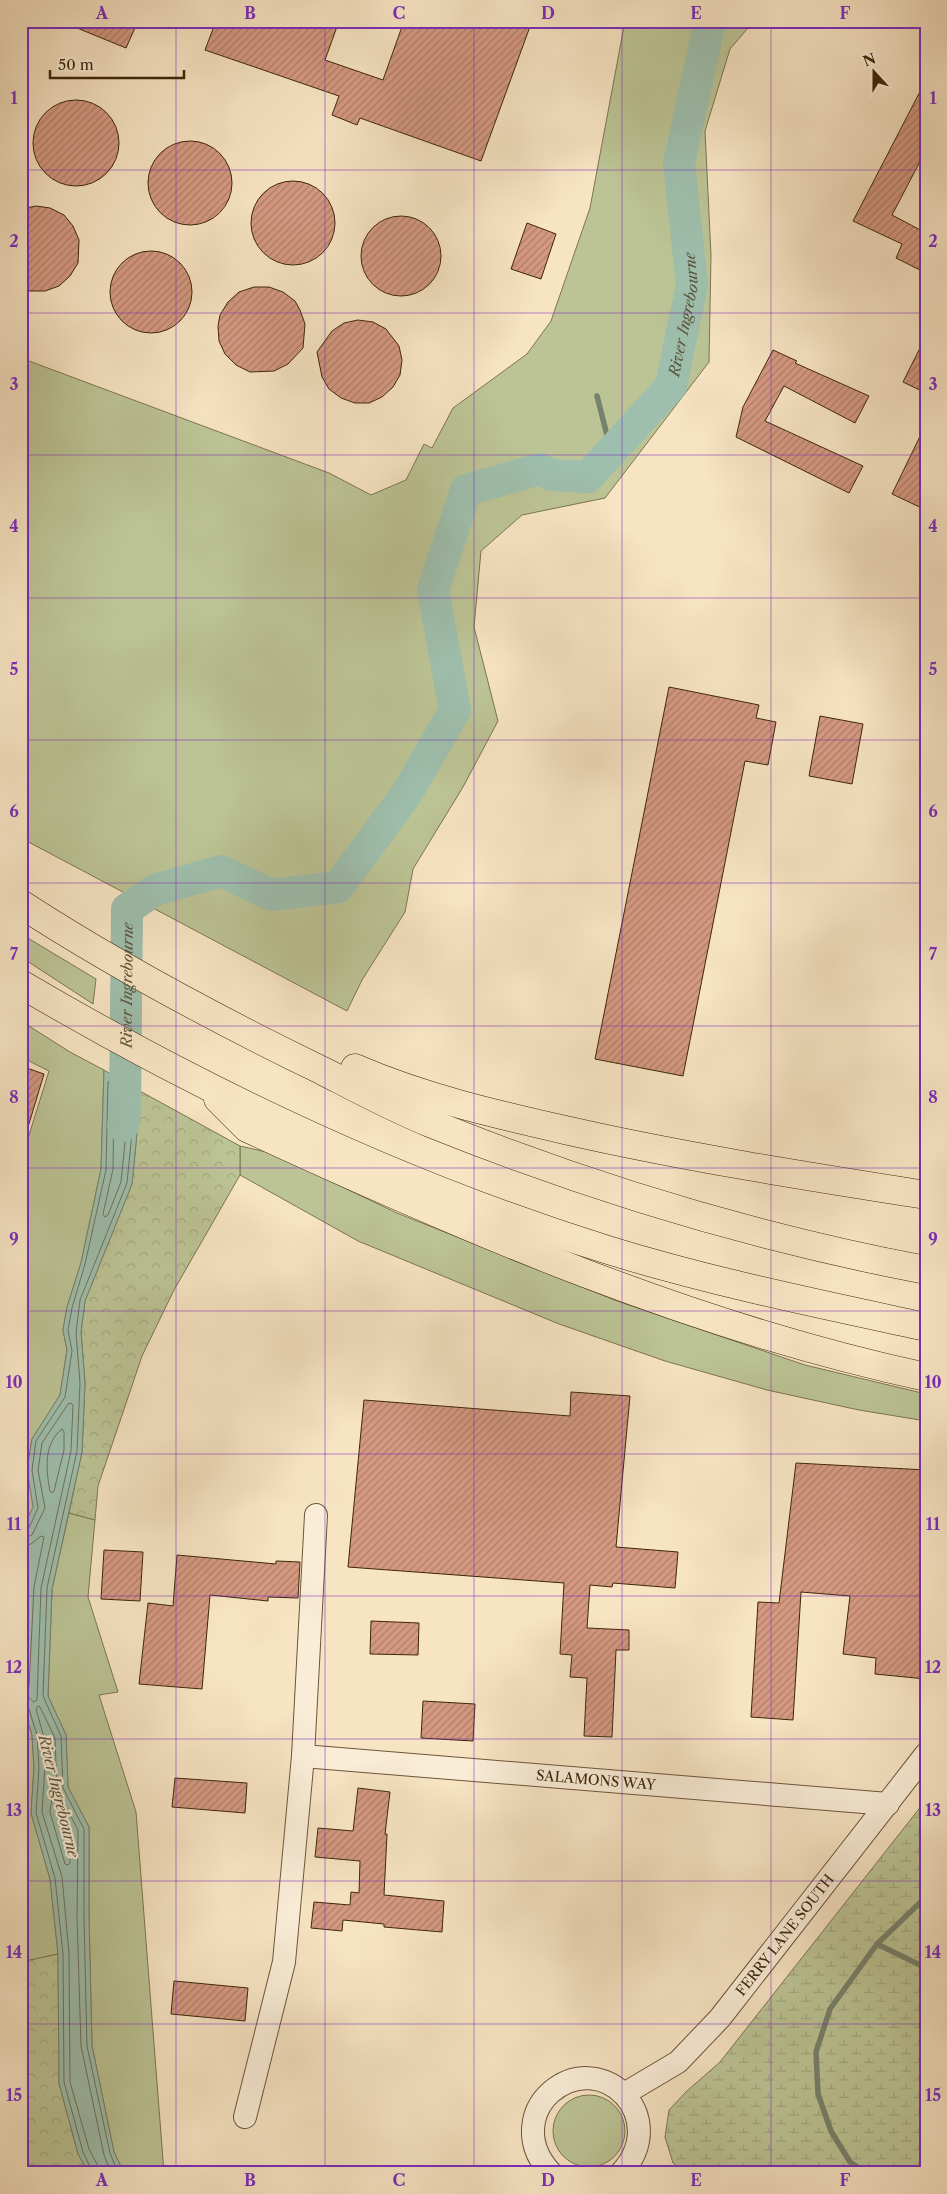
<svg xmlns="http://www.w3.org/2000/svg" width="947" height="2194" font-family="'Libre Caslon Text',serif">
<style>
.grass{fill:#bcc495;stroke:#7c7550}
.forest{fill:url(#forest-crowns);stroke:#7c7550}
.wetland{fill:url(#wetland-marsh);stroke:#7c7550}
.water{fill:#9ebfad;stroke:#77826c}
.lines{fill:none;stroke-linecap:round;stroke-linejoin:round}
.shore{stroke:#6e725c;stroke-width:1}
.stream{stroke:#77826c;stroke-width:5.5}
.river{stroke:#9ebfad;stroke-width:32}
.building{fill:url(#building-hatch);stroke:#3d260b}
.minor-casing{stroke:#6c5639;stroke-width:24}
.highway-casing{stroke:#3d260b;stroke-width:29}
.minor{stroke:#faedd8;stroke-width:22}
.highway{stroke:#f7e4c3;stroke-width:28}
.grid{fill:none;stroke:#7b2cbf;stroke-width:1;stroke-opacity:0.55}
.labels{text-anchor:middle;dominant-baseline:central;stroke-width:4.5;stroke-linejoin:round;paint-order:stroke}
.street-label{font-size:14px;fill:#3d260b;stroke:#faedd8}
.water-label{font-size:15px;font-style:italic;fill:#5a543c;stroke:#faedd8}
.neatline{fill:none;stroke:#7b2cbf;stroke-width:2}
.grid-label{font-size:16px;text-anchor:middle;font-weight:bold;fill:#7b2cbf}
</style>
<defs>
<pattern id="forest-crowns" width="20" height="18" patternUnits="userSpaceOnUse" patternTransform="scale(1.25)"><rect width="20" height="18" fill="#bcc495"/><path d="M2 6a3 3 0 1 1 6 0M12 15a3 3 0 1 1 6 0" fill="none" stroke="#a2a87f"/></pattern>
<pattern id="wetland-marsh" width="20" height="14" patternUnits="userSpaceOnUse" patternTransform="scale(1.25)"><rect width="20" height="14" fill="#bcc495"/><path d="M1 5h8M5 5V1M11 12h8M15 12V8" fill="none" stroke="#a2a87f"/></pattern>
<pattern id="building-hatch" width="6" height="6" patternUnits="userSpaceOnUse" patternTransform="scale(1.25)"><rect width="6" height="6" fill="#d59981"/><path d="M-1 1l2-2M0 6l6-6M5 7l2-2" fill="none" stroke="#ae7d68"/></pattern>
</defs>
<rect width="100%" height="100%" fill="#f7e4c3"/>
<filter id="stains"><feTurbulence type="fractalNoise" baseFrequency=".004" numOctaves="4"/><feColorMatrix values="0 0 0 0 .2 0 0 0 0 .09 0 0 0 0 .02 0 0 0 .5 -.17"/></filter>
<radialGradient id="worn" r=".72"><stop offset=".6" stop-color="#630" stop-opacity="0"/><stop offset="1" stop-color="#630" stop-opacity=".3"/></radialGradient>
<g class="grass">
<polygon points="625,21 754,21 730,49 705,131 711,255 709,362 605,498 522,515 481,551 474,627 498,721 463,787 413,869 405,912 362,980 347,1011 21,838 21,358 329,473 371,495 406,480 424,444 432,448 453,408 527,354 551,321 590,208"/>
<polygon points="21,934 96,979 93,1004 21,957"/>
<polygon points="21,1021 70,1052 104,1070 101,1169 81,1263 67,1307 63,1330 67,1350 60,1395 32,1439 27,1470 34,1507 21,1532 21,1161 49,1071 21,1057"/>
<polygon points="240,1146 271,1153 397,1213 617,1301 805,1365 926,1394 926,1421 859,1410 767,1390 665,1361 559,1324 358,1241 240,1175"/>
<polygon points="69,1513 95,1520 88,1597 118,1692 99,1695 136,1812 164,2173 124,2173 114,2152 92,2046 89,1918 89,1827 68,1787 66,1735 48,1696 52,1589"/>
<polygon points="21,1700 32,1735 34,1768 31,1813 50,1879 58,1954 21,1962"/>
<circle cx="589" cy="2131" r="36"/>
</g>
<g class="forest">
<polygon points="138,1090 240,1146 240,1175 174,1290 142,1356 98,1486 95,1520 69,1513 82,1452 85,1383 81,1332 85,1301 132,1184 140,1102"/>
<polygon points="58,1954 59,2083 78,2154 89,2173 21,2173 21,1962"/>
</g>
<polygon class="wetland" points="926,1800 926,2173 687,2173 673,2163 665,2137 669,2110 687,2091 720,2062"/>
<polygon class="water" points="104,1070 138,1090 140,1102 132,1184 85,1301 81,1332 85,1383 82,1452 52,1589 48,1696 66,1735 68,1787 89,1827 89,1918 92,2046 114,2152 124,2173 89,2173 78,2154 59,2083 58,1954 50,1879 31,1813 34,1768 32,1735 21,1700 21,1532 33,1507 27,1469 32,1439 60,1395 67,1350 63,1330 67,1307 81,1263 101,1169"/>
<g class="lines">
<g class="shore">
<polygon points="117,1090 127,1096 129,1103 121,1182 108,1215 105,1217 103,1214 113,1169 114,1093"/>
<path d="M62,1429L64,1432V1450L54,1491L52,1493L50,1491C46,1470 43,1444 62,1429Z"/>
<polyline points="21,1533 28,1530 38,1508 32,1470 36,1441 65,1397 72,1351 68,1330 72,1308 85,1264 106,1170 108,1082 111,1080 134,1094 135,1102 127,1183 80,1300 76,1333 80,1383 77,1451 47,1588 43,1696 61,1736 63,1788 84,1829 84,1918 87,2046 110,2153 118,2173"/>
<polyline points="21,1539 32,1535 45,1508 38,1470 42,1443 68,1404 71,1403 73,1405 71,1451 41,1588 37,1700 34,1702 28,1697 21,1696"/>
<polyline points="21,1546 31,1544 41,1536 44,1537 34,1587 29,1687 27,1689 21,1689"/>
<polyline points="21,1702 28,1706 37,1735 39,1768 36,1813 55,1878 63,1954 64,2082 83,2152 93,2173"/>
<polygon points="52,1801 55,1803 70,1832 70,1863 68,1865 65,1864 50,1812"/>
<polyline points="100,2173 98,2166 89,2149 70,2082 69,1953 62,1877 42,1812 45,1767 43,1734 36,1709 38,1706 40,1707 55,1738 57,1790 78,1830 77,1918 81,2046 104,2155 111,2173"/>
</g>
<g class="stream">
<polyline points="597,396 611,451"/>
<polyline points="877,1944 926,1968"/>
<polyline points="866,2173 850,2162 831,2131 818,2094 816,2052 830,2009 877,1944 926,1897"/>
</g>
<path class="river" id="s1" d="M123,1126L125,1112L127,909L155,890L221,871L272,895L338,887L407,793L455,710L433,590L466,490L540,469L551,475L588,477L671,386L692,285L679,163L710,21"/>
</g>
<g class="building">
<polygon points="60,21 138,21 126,48"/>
<polygon points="216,21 339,21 325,60 383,80 404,21 532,21 481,161 360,118 357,125 332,115 339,96 205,50"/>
<polygon points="926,80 926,150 892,215 926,233 926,273 896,258 902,244 853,221"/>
<circle cx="76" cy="143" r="43"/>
<circle cx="190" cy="183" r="42"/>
<circle cx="293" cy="223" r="42"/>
<polygon points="36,206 50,208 64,215 73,226 79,240 78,263 70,276 59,286 45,291 30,291 21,288 21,209"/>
<circle cx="401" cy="256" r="40"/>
<polygon points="527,223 556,234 541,279 511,269"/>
<circle cx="151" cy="292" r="41"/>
<polygon points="254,287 269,287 283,292 295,301 300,310 305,324 303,348 288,364 274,371 250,372 236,365 225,354 219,341 218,326 220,315 228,302 239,292"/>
<polygon points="358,320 373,322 386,329 399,346 402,360 400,375 393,387 382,397 369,403 355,403 341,398 329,389 322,377 317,352 332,331 344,323"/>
<polygon points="926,336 926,393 903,382"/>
<polygon points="773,350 797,361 795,363 869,396 855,423 784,386 765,421 863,466 849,493 736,437 743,407"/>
<polygon points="926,424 926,510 892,494"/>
<polygon points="669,687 759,705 756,718 776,722 768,765 745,761 683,1076 595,1059"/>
<polygon points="820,716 863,724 852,784 809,776"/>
<polygon points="21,1066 44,1074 25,1137 21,1137"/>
<polygon points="571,1392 630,1396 616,1547 678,1552 675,1588 613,1583 612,1587 590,1585 587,1628 629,1630 629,1650 616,1650 612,1737 584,1736 587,1678 570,1677 572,1655 560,1654 564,1583 348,1567 364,1400 570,1416"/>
<polygon points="796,1463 926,1470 926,1679 875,1674 876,1658 843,1654 850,1596 801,1592 793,1720 751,1717 758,1602 779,1603"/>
<polygon points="104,1550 143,1552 140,1601 101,1599"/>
<polygon points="177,1555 276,1564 276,1561 300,1562 298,1598 268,1597 268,1601 210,1595 202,1689 139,1684 148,1603 173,1606"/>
<polygon points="371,1621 419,1623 418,1655 370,1654"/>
<polygon points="423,1701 475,1704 473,1741 421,1738"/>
<polygon points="175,1778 247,1783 245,1813 172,1807"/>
<polygon points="358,1788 390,1792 385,1834 387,1834 384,1895 444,1901 442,1932 384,1927 384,1924 343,1920 342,1931 311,1928 314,1902 350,1905 351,1892 359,1893 360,1861 315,1857 318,1828 353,1831"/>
<polygon points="174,1981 248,1988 245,2021 171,2014"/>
</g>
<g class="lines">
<defs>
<g id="minor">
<path id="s2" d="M303,1756L888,1804"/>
<path id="s3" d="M624,2094L678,2062L720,2018L926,1754"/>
<polyline points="245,2117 284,1962 303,1756 316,1515"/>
<path d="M551,2173C537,2158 530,2141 534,2121C536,2110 542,2100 551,2092C603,2048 672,2118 621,2173"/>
</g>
<g id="highway">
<path d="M21,904C118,967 220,1021 323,1071C358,1089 393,1108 430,1123C589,1187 757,1238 926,1270"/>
<path d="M21,984C206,1093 402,1186 608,1250C712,1282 819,1304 926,1327"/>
<path d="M355,1068C422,1097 494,1114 565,1130C684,1157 805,1176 926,1195"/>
<path d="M218,1099L247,1128C466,1229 689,1326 926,1377"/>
</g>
</defs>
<use href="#minor" class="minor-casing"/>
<use href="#highway" class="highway-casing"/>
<use href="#minor" class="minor"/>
<use href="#highway" class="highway"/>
</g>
<path class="grid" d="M176,21V2173M325,21V2173M474,21V2173M622,21V2173M771,21V2173M21,170H926M21,313H926M21,455H926M21,598H926M21,740H926M21,883H926M21,1026H926M21,1168H926M21,1311H926M21,1454H926M21,1596H926M21,1739H926M21,1881H926M21,2024H926"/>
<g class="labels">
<g class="street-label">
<text stroke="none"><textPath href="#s2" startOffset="294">SALAMONS WAY</textPath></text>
<text stroke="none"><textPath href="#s3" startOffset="229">FERRY LANE SOUTH</textPath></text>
</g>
<g class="water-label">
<text stroke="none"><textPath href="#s1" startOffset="1205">River Ingrebourne</textPath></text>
<text stroke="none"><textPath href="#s1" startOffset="141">River Ingrebourne</textPath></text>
<text transform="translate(59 1796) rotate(76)">River Ingrebourne</text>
</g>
</g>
<rect width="947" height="2194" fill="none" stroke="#f7e4c3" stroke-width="55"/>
<g transform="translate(874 72) rotate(339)" stroke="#faedd8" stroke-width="4" paint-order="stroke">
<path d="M0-4L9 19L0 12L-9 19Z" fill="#3d260b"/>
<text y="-8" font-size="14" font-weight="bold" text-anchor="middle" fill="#3d260b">N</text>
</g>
<path d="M50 70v8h134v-8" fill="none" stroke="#3d260b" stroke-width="2.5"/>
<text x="58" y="70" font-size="15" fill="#3d260b" stroke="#faedd8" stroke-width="4" paint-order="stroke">50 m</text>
<rect x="28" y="28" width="892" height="2138" class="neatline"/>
<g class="grid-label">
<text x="102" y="19">A</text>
<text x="250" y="19">B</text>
<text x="399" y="19">C</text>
<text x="548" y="19">D</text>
<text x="696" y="19">E</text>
<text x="845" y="19">F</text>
<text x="14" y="104">1</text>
<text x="933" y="104">1</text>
<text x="14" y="247">2</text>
<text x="933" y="247">2</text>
<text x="14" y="390">3</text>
<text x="933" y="390">3</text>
<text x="14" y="532">4</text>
<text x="933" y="532">4</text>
<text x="14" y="675">5</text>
<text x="933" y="675">5</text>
<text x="14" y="817">6</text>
<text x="933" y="817">6</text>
<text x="14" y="960">7</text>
<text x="933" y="960">7</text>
<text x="14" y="1103">8</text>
<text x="933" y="1103">8</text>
<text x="14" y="1245">9</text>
<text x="933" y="1245">9</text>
<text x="14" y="1388">10</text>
<text x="933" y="1388">10</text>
<text x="14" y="1530">11</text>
<text x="933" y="1530">11</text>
<text x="14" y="1673">12</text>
<text x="933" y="1673">12</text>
<text x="14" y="1816">13</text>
<text x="933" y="1816">13</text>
<text x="14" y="1958">14</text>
<text x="933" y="1958">14</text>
<text x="14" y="2101">15</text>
<text x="933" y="2101">15</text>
<text x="102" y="2186">A</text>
<text x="250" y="2186">B</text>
<text x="399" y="2186">C</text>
<text x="548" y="2186">D</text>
<text x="696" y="2186">E</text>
<text x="845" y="2186">F</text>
</g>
<rect width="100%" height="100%" filter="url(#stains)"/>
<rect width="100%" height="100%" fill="url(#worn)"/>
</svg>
